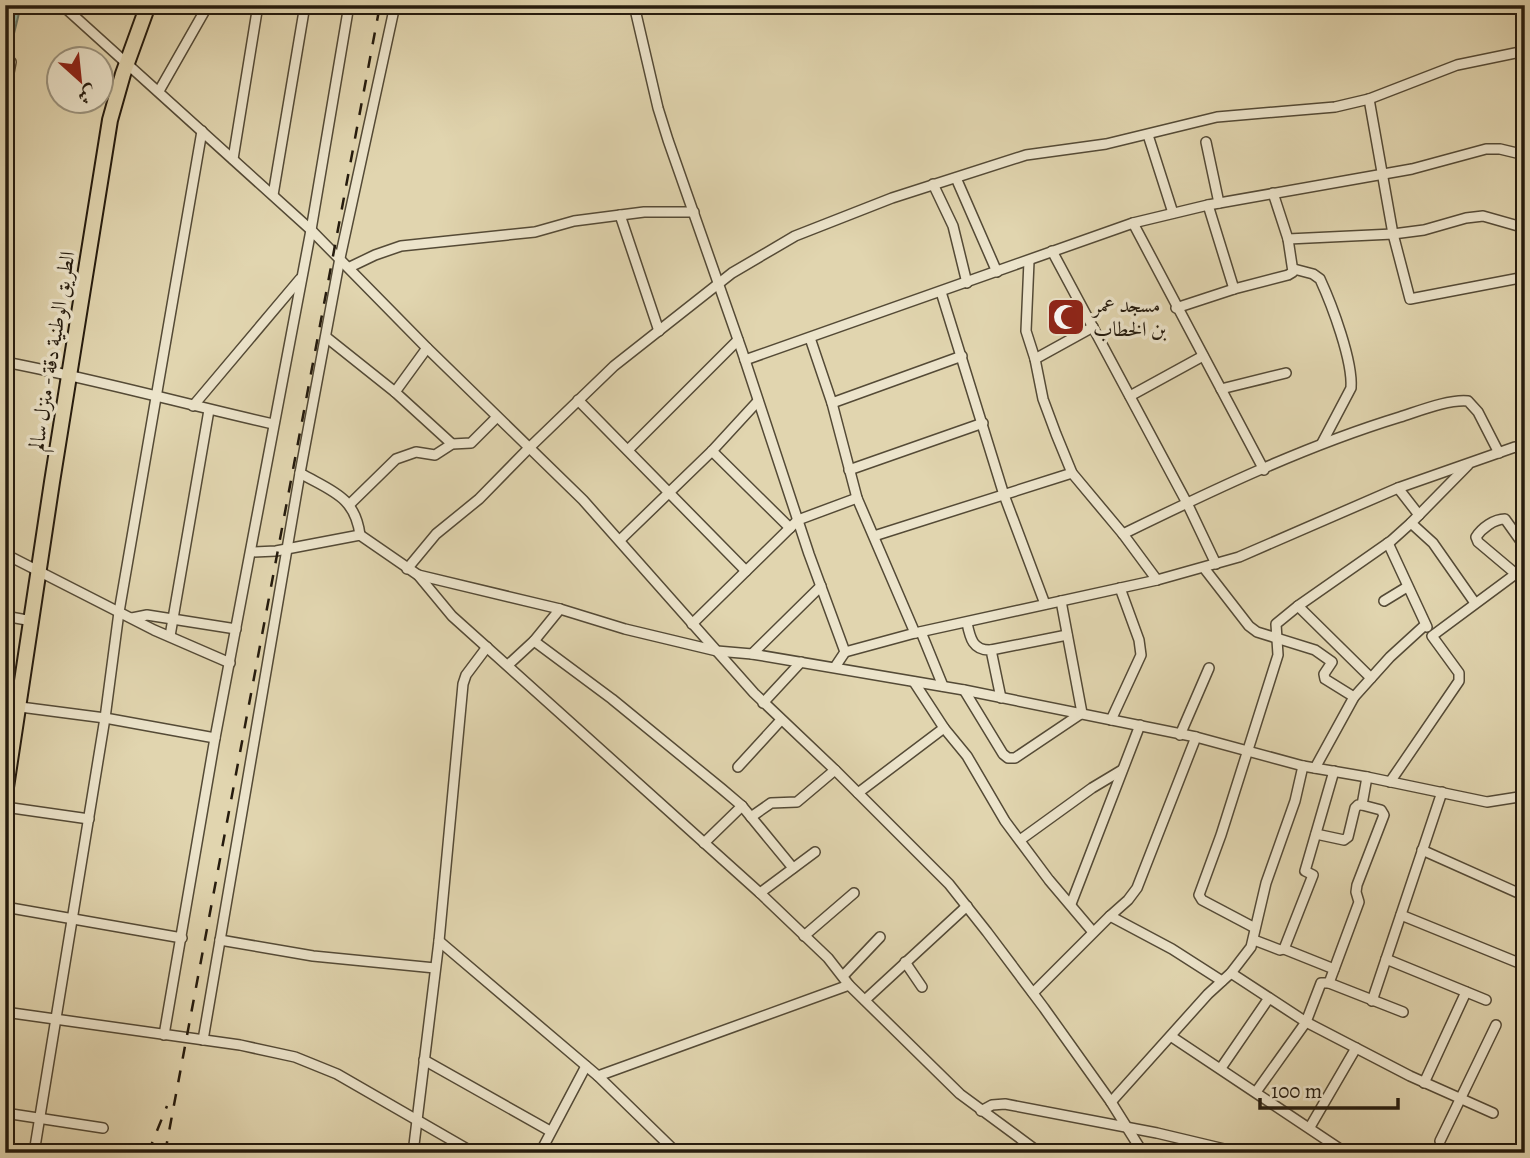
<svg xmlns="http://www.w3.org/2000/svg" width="1530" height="1158" font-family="Alegreya,Amiri,serif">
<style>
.water{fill:url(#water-rules);stroke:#687a6c;stroke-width:2}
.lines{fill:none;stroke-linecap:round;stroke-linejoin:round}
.street-casing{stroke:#544a36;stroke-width:12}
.primary-casing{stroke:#251b0e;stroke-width:18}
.street{stroke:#ece4cb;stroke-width:9}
.primary{stroke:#e1d5af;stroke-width:14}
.rail{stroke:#251b0e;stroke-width:2.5;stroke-dasharray:12 12;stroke-linecap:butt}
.labels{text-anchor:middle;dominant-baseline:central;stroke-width:7;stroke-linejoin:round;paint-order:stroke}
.poi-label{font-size:21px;fill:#251b0e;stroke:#ece4cb;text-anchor:start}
.street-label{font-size:21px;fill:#251b0e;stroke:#ece4cb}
</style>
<defs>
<pattern id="water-rules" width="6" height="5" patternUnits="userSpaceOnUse" patternTransform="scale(1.75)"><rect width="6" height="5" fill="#94b9ab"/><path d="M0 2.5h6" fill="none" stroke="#7f9e92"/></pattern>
</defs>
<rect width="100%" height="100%" fill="#e1d5af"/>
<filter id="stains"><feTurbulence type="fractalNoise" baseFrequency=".00286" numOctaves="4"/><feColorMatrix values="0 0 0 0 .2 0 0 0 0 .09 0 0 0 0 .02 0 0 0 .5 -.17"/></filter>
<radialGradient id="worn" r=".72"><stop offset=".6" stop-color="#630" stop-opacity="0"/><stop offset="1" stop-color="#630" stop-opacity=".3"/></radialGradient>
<polygon class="water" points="5,5 21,5 5,70"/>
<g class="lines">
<defs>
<g id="street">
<polyline points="62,5 311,230 427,348 583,500 754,693 835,770 949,884 987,932 1044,1008 1111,1102 1143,1153"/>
<polyline points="327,5 348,9"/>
<polyline points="634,5 658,108 668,140 742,351 809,554 845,652 835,667"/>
<polyline points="159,91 208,5"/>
<polyline points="5,94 11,62"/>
<polyline points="1369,99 1393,234 1410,299 1525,277"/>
<polyline points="1148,135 1173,213"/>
<polyline points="1206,142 1219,203"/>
<polyline points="233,159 258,5"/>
<polyline points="956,178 997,272"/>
<polyline points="933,184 953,226 967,283"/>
<polyline points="273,195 305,5"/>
<polyline points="1208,205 1234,289"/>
<polyline points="620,215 659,331"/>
<polyline points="1133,223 1264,470"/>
<polyline points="1288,239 1393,234 1424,230 1466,218 1483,216 1525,228"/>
<polyline points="1052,251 1187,503 1216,564"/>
<polyline points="1029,261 1026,331 1035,359 1043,399 1056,434 1072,473 1123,534 1157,580"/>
<polyline points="350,267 375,255 401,246 535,232 574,221 644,212 694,212"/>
<path d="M1294,269L1313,274L1320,279C1332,305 1353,361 1351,388L1322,443"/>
<polyline points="941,292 1004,495 1045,604"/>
<polyline points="1176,308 1234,289 1288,275 1293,272 1288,239 1273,193"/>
<polyline points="326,337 395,392 452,444"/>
<polyline points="810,338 832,403 857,498 915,633"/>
<polyline points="1035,359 1093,327"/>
<polyline points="745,360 1133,223 1208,205 1412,169 1486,149 1500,149 1525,155"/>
<path d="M5,362C95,379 184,404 273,424"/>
<polyline points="1221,389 1286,373"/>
<polyline points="395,392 427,348"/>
<polyline points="1130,396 1203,356"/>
<polyline points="578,400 746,571"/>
<polyline points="832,403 962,356"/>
<polyline points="193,406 300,279"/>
<polyline points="628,450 738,340"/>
<polyline points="712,451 790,528"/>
<polyline points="849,470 983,423"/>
<path d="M300,473C331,491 355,496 360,535"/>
<polyline points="1398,488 1419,515"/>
<polyline points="350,504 396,459 416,452 435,455 452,444 471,443 497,417"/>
<polyline points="1411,523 1433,543 1475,603"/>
<path d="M1123,534C1213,490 1305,446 1400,417C1419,411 1449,399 1468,401L1478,412L1499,453"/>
<polyline points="874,536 1072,473"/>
<polyline points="620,540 712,451 758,401"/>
<polyline points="1388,543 1427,627"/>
<polyline points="251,552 276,551 360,535 418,575 452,616 760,893 828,958 849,985 960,1094 1040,1153"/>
<polyline points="5,554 154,630 230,663"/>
<polyline points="1204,568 1249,626 1257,632 1315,650 1332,662 1324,674 1325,679 1354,697"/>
<polyline points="407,569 436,534 479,499 529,448 614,366 732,273 795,236 892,198 1026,155 1106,144 1217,117 1335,107 1369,99 1457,65 1525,51"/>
<path d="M1516,574L1478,542L1476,537C1482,528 1494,519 1505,519L1525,547"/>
<polyline points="418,575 560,609 625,629 717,651 752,654 964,690 1196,737 1303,766 1367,777 1487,802 1525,796"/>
<polyline points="1384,601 1407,587"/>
<polyline points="1298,606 1371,678"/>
<polyline points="5,616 32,621"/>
<polyline points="132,618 147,615 236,629"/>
<path d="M967,623C970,638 973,651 991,650L1001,698"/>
<polyline points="692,624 798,520 857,498"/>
<polyline points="921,632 943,686"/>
<polyline points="170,636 209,410"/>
<polyline points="534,641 612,699 722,789 742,806 793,868"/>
<polyline points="991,650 1067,635"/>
<polyline points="845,652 915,633 1157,580 1239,557 1398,488 1515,447 1520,449 1525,458"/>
<polyline points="752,654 821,586"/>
<polyline points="508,665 534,641 560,609"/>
<polyline points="914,682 944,728 967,756 1005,821 1049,880 1093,932"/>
<polyline points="964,690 1003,754 1008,758 1015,758 1082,713 1061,601"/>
<polyline points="763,703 801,662"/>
<polyline points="5,705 105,718 215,738"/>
<polyline points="1111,720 1141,655 1139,640 1120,588"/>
<polyline points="1180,735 1209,668"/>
<polyline points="738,767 781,720"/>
<polyline points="1315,768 1354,697 1390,657 1425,625"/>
<polyline points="1390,782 1459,681 1459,673 1432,636 1525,567"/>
<polyline points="858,793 944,728"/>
<polyline points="5,807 89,819"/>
<polyline points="751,817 771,803 797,802 835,770"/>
<polyline points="1316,834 1344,840 1348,837 1355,808 1358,805 1362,805"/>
<polyline points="1020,840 1092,788 1122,770"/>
<polyline points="704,843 742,806"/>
<polyline points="1422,850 1525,896"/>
<polyline points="760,893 815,852"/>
<polyline points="1071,904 1140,725"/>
<polyline points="5,907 182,938"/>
<polyline points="1401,915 1519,963"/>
<polyline points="1110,916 1128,900 1137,888 1196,737"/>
<polyline points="1255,928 1202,900 1199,895 1221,835 1278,655 1276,624 1298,606 1391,541 1411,523 1468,465"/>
<polyline points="804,936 854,893"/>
<polyline points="220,940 313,956 435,968"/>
<polyline points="1254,940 1280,950 1284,949 1313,875 1305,871 1334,771"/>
<polyline points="439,941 598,1076 677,1153"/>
<polyline points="1284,949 1334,969"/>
<polyline points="1386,959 1486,1000"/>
<polyline points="905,962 922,987"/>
<polyline points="1231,973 1306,1022 1410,1076 1493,1113"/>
<polyline points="843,976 880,937"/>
<polyline points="1329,983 1359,902 1356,892 1357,885 1384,815 1381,810 1362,805 1367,777"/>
<polyline points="1033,993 1110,916 1172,949 1222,981"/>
<polyline points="865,1000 967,906"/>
<polyline points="1372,1001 1442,792"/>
<polyline points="5,1012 240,1045 295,1057 337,1074 474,1153"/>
<polyline points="164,1035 215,738 311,230 349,5"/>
<polyline points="1172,1037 1346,1153"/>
<polyline points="203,1040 300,473 340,258 395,5"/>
<polyline points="424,1060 550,1131"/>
<polyline points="1221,1068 1269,998"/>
<polyline points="598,1076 849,985"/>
<polyline points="1424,1083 1466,992"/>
<polyline points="1256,1092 1306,1022 1321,983 1329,983 1403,1012"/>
<polyline points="1111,1102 1208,994 1231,973 1251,947 1266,883 1295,801 1303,766"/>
<polyline points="981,1111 992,1105 1005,1104 1157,1133 1241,1153"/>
<polyline points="5,1113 103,1128"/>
<polyline points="1310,1127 1356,1048"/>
<polyline points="1440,1141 1496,1025"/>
<polyline points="34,1153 105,718 119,612 202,131"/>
<polyline points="413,1153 439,941 463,684 466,675 487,647"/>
<polyline points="540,1153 586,1066"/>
</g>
<polyline id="primary" points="5,794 52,482 110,120 123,74 148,5"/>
</defs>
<use href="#street" class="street-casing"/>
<use href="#primary" class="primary-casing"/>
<use href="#street" class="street"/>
<use href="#primary" class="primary"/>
<g class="rail">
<polyline points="148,1153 167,1106"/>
<polyline points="165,1153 380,5"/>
</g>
</g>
<defs>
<symbol id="mosque-square" viewBox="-11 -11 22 22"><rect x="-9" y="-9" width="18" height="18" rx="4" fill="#8f2418" stroke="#ece4cb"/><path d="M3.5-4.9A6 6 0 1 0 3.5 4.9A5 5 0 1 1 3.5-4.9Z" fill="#fff"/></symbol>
</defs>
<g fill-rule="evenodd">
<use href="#mosque-square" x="1044" y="295" width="44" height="44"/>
</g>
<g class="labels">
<g class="poi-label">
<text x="1093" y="305">مسجد عمر<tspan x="1093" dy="24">بن الخطاب</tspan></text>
</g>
<g class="street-label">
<text transform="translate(52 351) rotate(-81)">الطريق الوطنية دقة - منزل سالم</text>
</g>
</g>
<rect width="1530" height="1158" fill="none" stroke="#e1d5af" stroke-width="28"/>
<rect x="7" y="7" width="1516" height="1144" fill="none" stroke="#251b0e" stroke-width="3.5"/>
<rect x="14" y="14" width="1502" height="1130" fill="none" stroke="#251b0e" stroke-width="2"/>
<g transform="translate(80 80) rotate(153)"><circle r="33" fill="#ece4cb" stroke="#9c947f" stroke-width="2"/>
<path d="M0-5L12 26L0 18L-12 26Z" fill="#8f2418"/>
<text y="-10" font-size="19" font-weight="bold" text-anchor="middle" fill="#251b0e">ش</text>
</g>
<path d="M1260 1098v10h138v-10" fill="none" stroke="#251b0e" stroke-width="3.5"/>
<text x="1271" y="1098" font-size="21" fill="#251b0e" stroke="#ece4cb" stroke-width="5" paint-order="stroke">100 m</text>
<rect width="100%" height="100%" filter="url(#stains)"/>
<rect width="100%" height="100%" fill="url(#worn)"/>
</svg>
